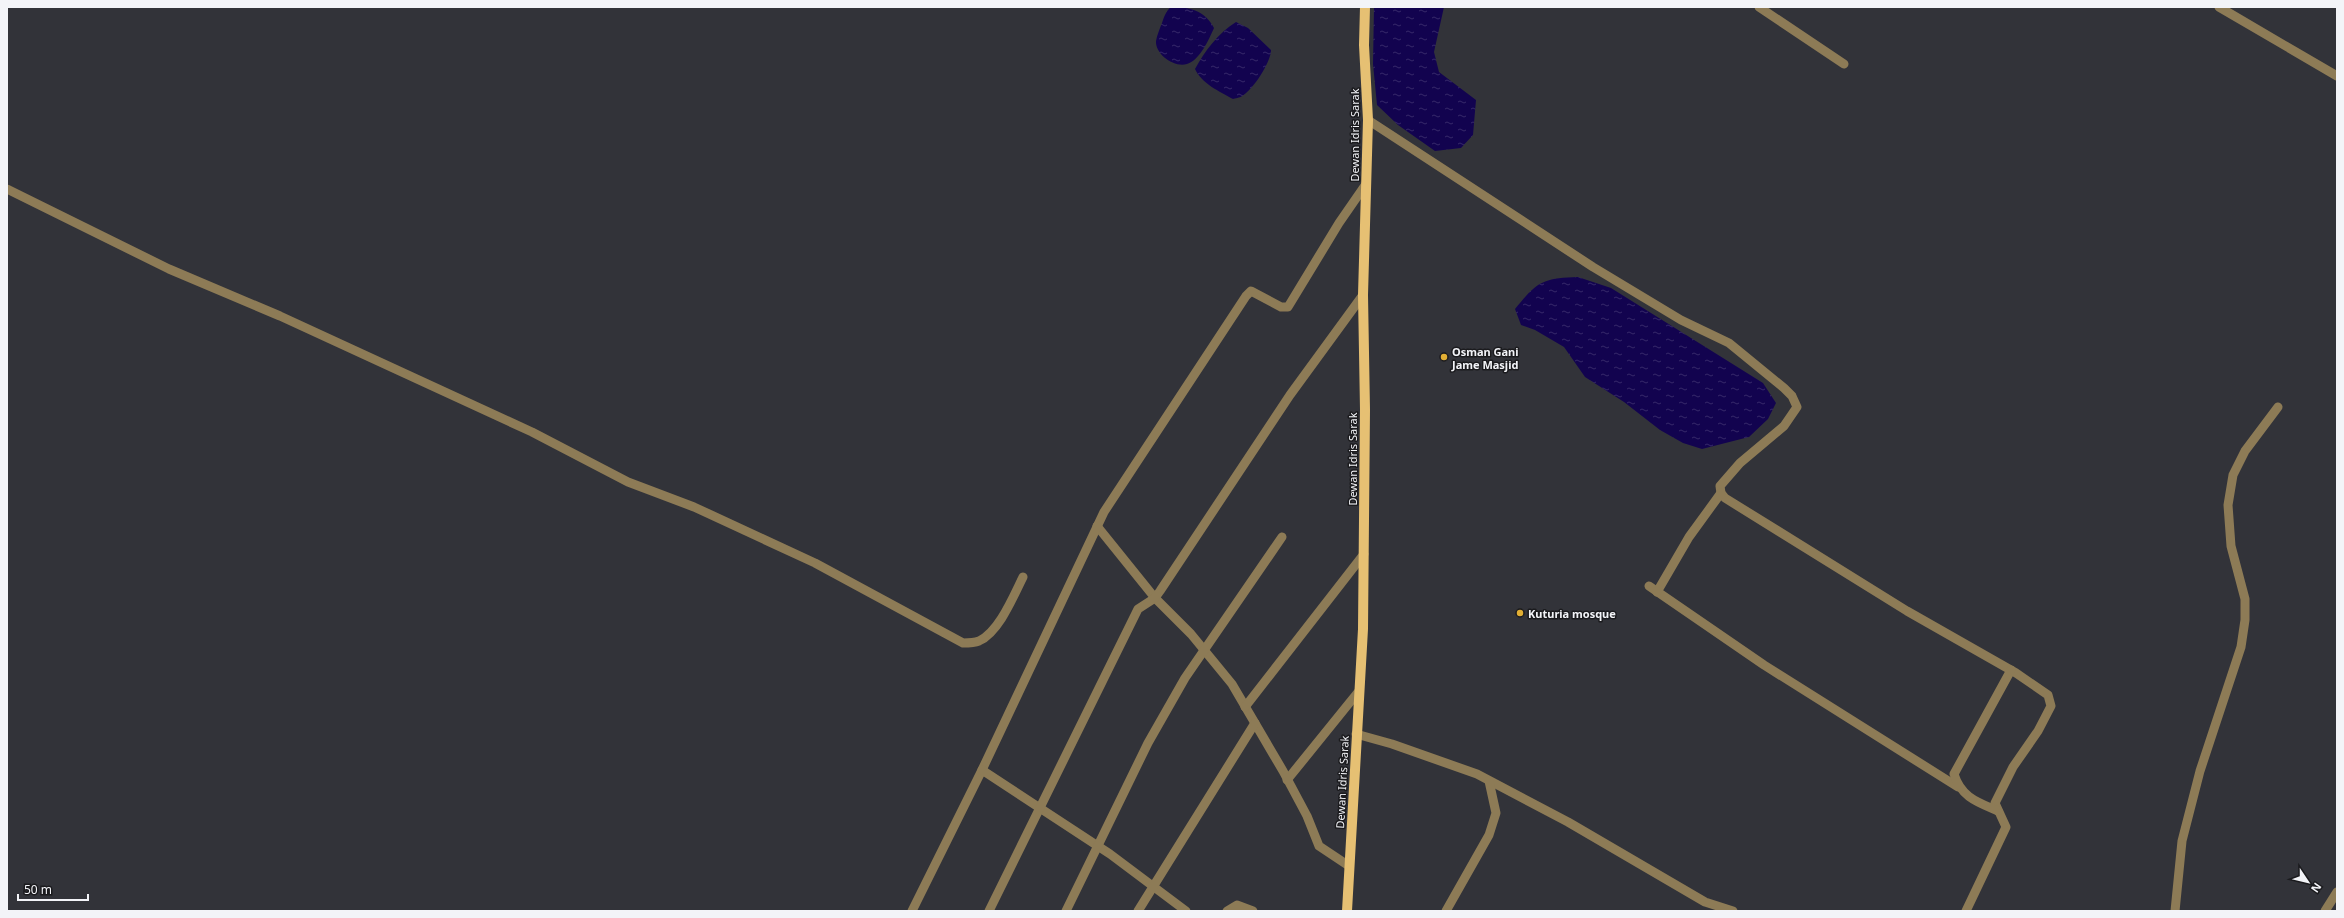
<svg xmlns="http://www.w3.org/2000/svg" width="2344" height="918" font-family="'Noto Sans',sans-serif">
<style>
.water{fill:url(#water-ripples)}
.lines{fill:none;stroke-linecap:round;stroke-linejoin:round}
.minor{stroke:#8d7b56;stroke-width:9}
.major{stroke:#e6c073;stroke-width:10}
.poi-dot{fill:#e2af34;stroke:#1b1b1e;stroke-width:1.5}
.labels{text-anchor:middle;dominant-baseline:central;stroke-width:3;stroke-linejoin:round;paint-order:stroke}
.street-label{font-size:11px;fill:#f3f4f8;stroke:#1b1b1e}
.poi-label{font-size:11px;font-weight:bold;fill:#f3f4f8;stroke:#1b1b1e;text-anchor:start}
</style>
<defs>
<pattern id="water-ripples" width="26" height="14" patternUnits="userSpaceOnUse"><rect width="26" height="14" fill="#12034f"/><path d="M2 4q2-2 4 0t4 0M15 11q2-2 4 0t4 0" fill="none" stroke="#352869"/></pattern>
</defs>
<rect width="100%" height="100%" fill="#323339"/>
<g class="water">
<path d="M1171,7C1189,7 1205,10 1214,28C1209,39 1200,60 1187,64C1174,68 1155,54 1156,41C1157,35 1160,28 1162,23C1164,17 1166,11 1171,7Z"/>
<polygon points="1374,7 1444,7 1434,52 1439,72 1476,100 1473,135 1461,148 1435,151 1398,125 1377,105 1373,64"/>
<path d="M1236,22L1248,28L1271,50C1271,62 1253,90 1242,96C1240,98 1235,98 1233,99C1220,92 1201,83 1195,69C1205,51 1218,33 1236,22Z"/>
<path d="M1578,277L1611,288L1763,383L1776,403L1768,419L1749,437L1702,449L1683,443L1660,430L1624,402L1585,377L1564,347L1535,330L1521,325L1515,309C1537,282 1542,278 1578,277Z"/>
</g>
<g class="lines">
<g class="minor">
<polyline points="1759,7 1844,64"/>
<polyline points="2219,7 2337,76"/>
<polyline points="1368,120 1593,267 1681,320 1729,343 1784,388 1792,396 1797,407 1784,426 1740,463 1720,486 1721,493 1725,498 1907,611 2016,673 2048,695 2051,706 2038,731 2013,767 1995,803 2006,827 1966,911"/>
<path d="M7,189L169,269L280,316L532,432L628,482L694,507L815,563L963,643C967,643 974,643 979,641C999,632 1013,597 1023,577"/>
<polyline points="1097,526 1155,598 1191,634 1232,684 1283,771 1307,816 1319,846 1349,866"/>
<polyline points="1649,586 1764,665 1958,787"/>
<polyline points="1657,592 1689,537 1721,493"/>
<polyline points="1245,707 1364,554"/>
<polyline points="1356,734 1392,744 1477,774 1568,822 1705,902 1733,911"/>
<polyline points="982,770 1104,512 1246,296 1251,291 1281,307 1288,307 1339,223 1366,184"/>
<polyline points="1287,780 1359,691"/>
<path d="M1998,811C1977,802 1961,797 1954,774L2011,670"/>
<polyline points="912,911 982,770 1110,854 1186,911"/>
<polyline points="989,911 1138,609 1155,598 1160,591 1290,395 1363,295"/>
<polyline points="1066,911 1148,743 1185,678 1282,537"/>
<polyline points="1138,911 1255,723"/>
<polyline points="1227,911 1237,905 1253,911"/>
<polyline points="1446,911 1489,835 1496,813 1489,781"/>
<polyline points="2175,911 2182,841 2200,771 2241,647 2245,620 2245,599 2231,546 2228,505 2233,475 2245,451 2278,407"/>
<polyline points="2325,911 2337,892"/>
</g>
<polyline class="major" points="1347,911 1363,629 1365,410 1363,295 1368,120 1364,45 1365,7"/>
</g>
<g class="poi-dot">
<circle cx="1444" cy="357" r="4"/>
<circle cx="1520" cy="613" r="4"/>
</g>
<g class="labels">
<g class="street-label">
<text transform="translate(1354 135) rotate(-90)">Dewan Idris Sarak</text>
<text transform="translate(1352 459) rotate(-90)">Dewan Idris Sarak</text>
<text transform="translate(1342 782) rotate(-87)">Dewan Idris Sarak</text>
</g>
<g class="poi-label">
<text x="1452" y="351">Osman Gani<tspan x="1452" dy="13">Jame Masjid</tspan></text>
<text x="1528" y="613">Kuturia mosque</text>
</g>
</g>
<rect width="2344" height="918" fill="none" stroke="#f3f4f8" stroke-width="16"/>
<g transform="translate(2308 882) rotate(125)" stroke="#1b1b1e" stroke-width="3" paint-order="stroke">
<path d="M0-3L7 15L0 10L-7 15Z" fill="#f3f4f8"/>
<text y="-6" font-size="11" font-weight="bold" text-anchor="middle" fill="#f3f4f8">N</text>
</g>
<path d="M18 894v6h70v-6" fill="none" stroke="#f3f4f8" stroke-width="2"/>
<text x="24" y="894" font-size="12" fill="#f3f4f8" stroke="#1b1b1e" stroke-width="3" paint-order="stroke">50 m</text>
</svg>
